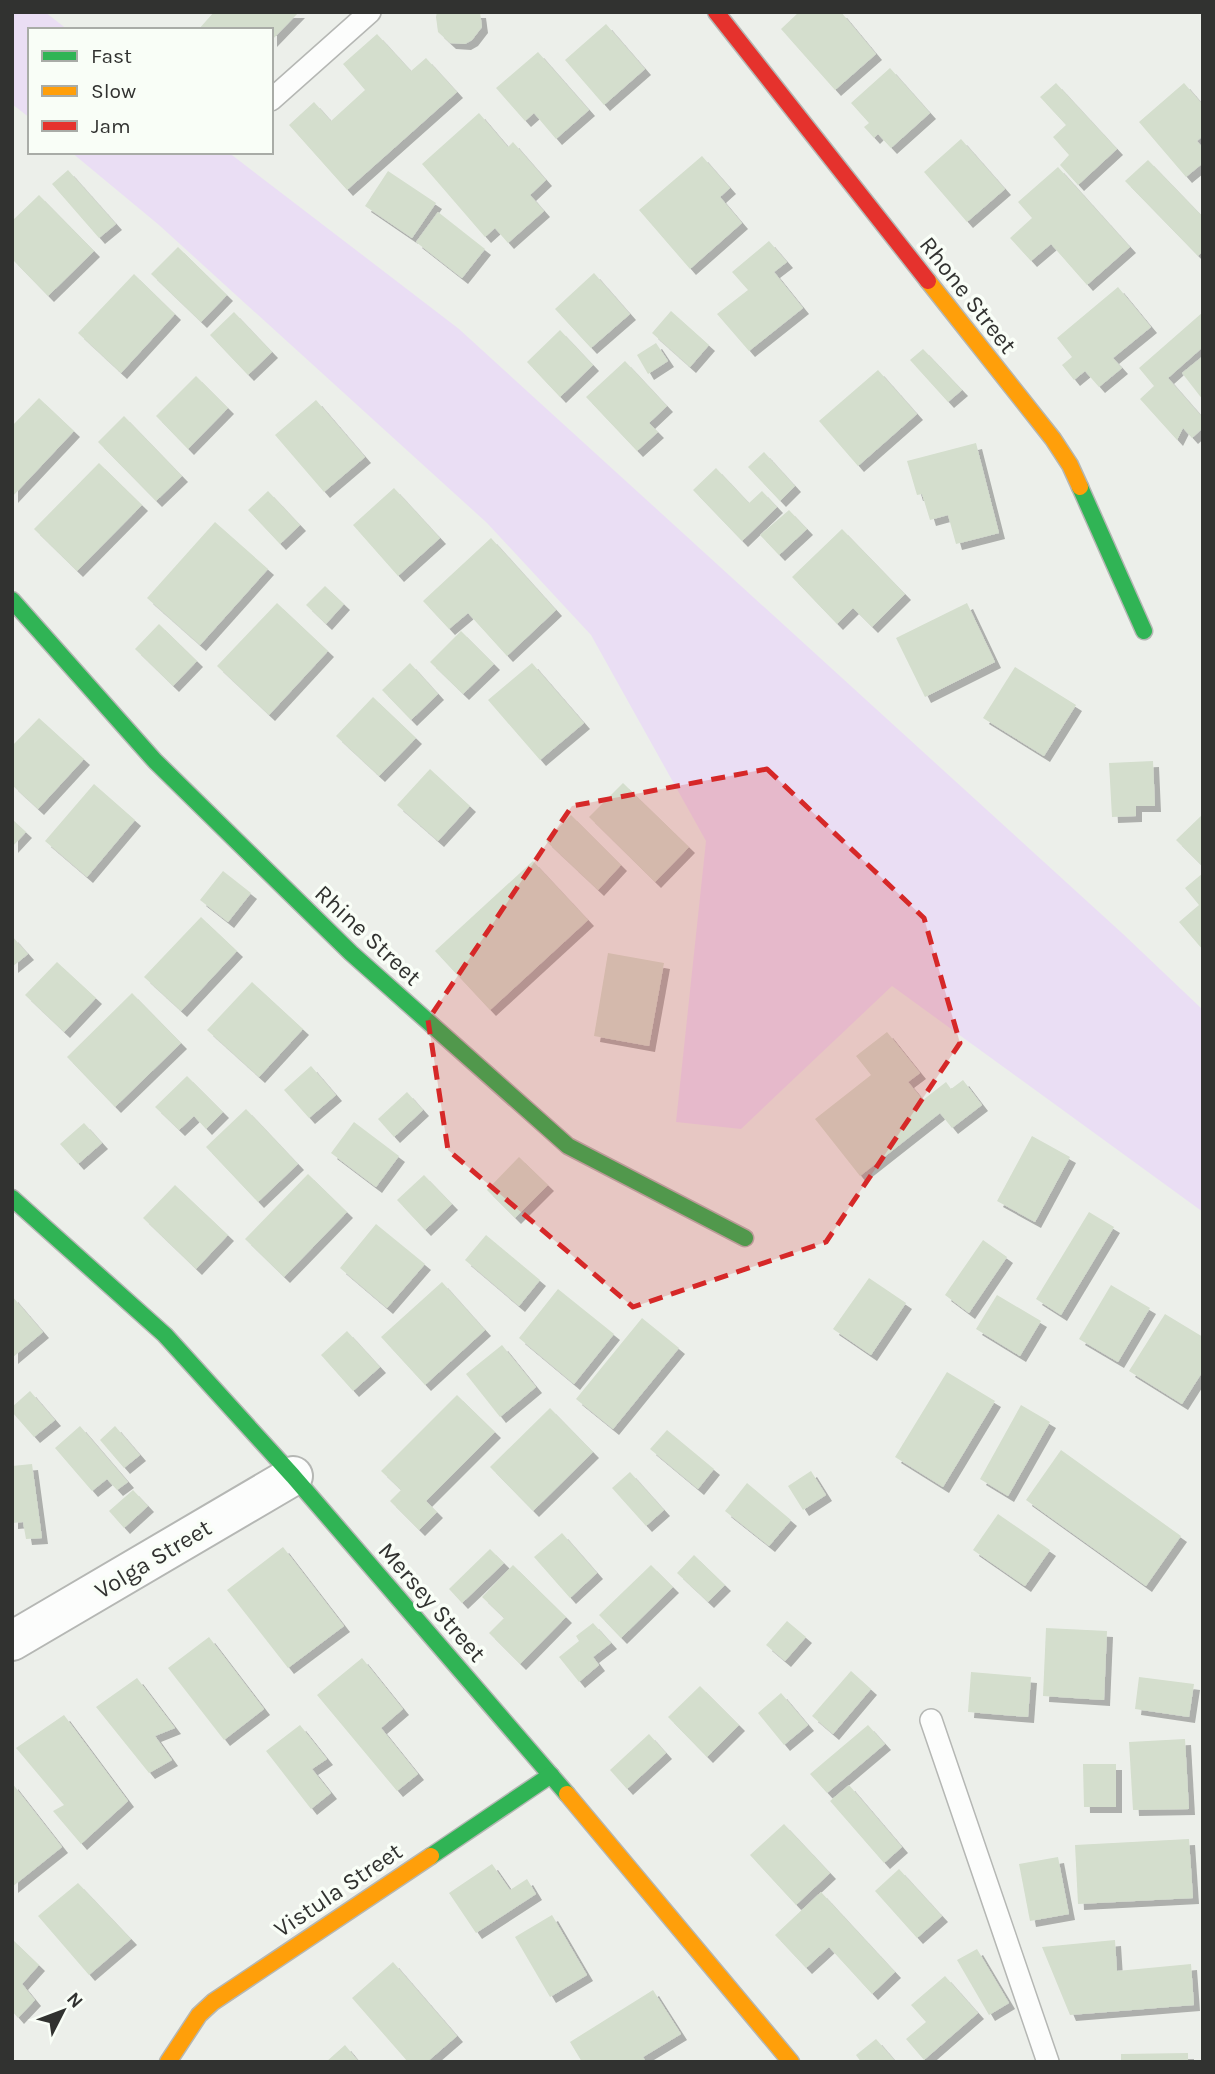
<svg xmlns="http://www.w3.org/2000/svg" width="1215" height="2074" font-family="Karla,sans-serif">
<style>
.green{fill:#eadef4}
.building{fill:#d4decd;filter:url(#shadow)}
.lines{fill:none;stroke-linecap:round;stroke-linejoin:round}
.lane-casing{stroke:#b5b7b4;stroke-width:24}
.street-casing{stroke:#b5b7b4;stroke-width:42}
.fast-casing{stroke:#b5b7b4;stroke-width:19}
.slow-casing{stroke:#b5b7b4;stroke-width:19}
.jam-casing{stroke:#b5b7b4;stroke-width:19}
.lane{stroke:#fcfdfc;stroke-width:21}
.street{stroke:#fcfdfc;stroke-width:38}
.fast{stroke:#30b455;stroke-width:16}
.slow{stroke:#ff9f0a;stroke-width:16}
.jam{stroke:#e5322d;stroke-width:16}
.marked{fill:#d62828;fill-opacity:0.2;stroke:#d62828;stroke-width:5;stroke-dasharray:14 9;stroke-linejoin:round}
.labels{text-anchor:middle;dominant-baseline:central;stroke-width:7;stroke-linejoin:round;paint-order:stroke}
.street-label{font-size:24px;fill:#313230;stroke:#f9fef7}
</style>
<defs>
<filter id="shadow"><feDropShadow dx="6" dy="6" stdDeviation="0" flood-color="#0004"/></filter>
</defs>
<rect width="100%" height="100%" fill="#ecefea"/>
<g class="green">
<polygon points="12,12 45,12 68,30 30,30 30,118 12,104"/>
<polygon points="71,152 228,152 459,329 1123,934 1203,1010 1203,1212 892,986 741,1129 676,1122 706,841 591,635 487,523 159,225"/>
</g>
<g class="building">
<polygon points="214,12 299,12 271,41 271,30 198,30"/>
<polygon points="437,12 480,12 482,27 472,40 465,44 450,43 438,32 436,17"/>
<polygon points="799,12 841,12 876,54 835,90 781,29"/>
<polygon points="606,24 645,69 604,105 565,60"/>
<polygon points="377,34 411,71 426,58 457,92 347,190 289,125 314,102 331,121 365,90 343,64"/>
<polygon points="538,52 589,110 556,139 534,113 525,121 496,88"/>
<polygon points="890,68 930,113 891,148 878,134 874,138 864,127 869,123 851,103"/>
<polygon points="1056,83 1117,149 1078,185 1060,165 1069,155 1053,137 1066,125 1040,97"/>
<polygon points="1184,83 1203,105 1203,136 1197,141 1203,148 1203,163 1186,177 1139,122"/>
<polygon points="479,113 508,147 513,142 546,180 530,195 544,211 508,243 495,228 485,237 422,164"/>
<polygon points="961,139 1005,189 967,222 924,172"/>
<polygon points="702,156 730,188 720,197 742,223 690,269 639,210"/>
<polygon points="1148,160 1203,217 1203,251 1198,256 1125,181"/>
<polygon points="1058,167 1130,247 1087,285 1051,244 1031,261 1010,238 1032,218 1018,202"/>
<polygon points="68,170 116,224 99,238 52,184"/>
<polygon points="388,171 436,203 412,238 365,206"/>
<polygon points="39,195 94,251 48,296 12,259 12,221"/>
<polygon points="438,212 485,249 462,278 416,242"/>
<polygon points="769,241 787,262 774,272 803,308 749,351 717,314 748,290 732,272"/>
<polygon points="178,247 227,295 201,322 151,274"/>
<polygon points="594,273 630,314 591,348 555,309"/>
<polygon points="134,274 175,314 121,373 78,333"/>
<polygon points="1118,287 1151,327 1113,358 1122,368 1099,387 1085,371 1074,380 1062,365 1072,357 1057,338"/>
<polygon points="671,311 709,345 690,367 652,333"/>
<polygon points="234,312 272,352 248,375 210,335"/>
<polygon points="1203,312 1203,347 1168,378 1203,418 1203,428 1192,438 1183,428 1177,440 1140,399 1154,386 1139,368"/>
<polygon points="560,330 593,365 560,397 527,362"/>
<polygon points="656,343 668,361 648,374 637,355"/>
<polygon points="923,349 962,390 948,402 910,360"/>
<polygon points="1203,356 1203,400 1182,373"/>
<polygon points="625,361 667,406 649,423 658,432 637,451 586,397"/>
<polygon points="878,370 917,414 858,466 819,421"/>
<polygon points="196,376 228,408 188,449 156,416"/>
<polygon points="39,398 74,431 12,497 12,426"/>
<polygon points="316,400 365,457 324,492 275,435"/>
<polygon points="124,416 182,476 156,501 98,442"/>
<polygon points="976,443 999,533 956,544 948,515 930,520 922,494 917,495 907,461"/>
<polygon points="764,452 795,486 780,501 748,467"/>
<polygon points="99,463 142,505 77,571 34,529"/>
<polygon points="716,468 749,503 762,491 777,507 742,541 693,490"/>
<polygon points="394,488 440,538 398,576 353,525"/>
<polygon points="268,491 300,525 280,544 248,510"/>
<polygon points="789,510 807,529 779,555 760,535"/>
<polygon points="215,522 268,569 200,645 147,598"/>
<polygon points="842,529 905,594 872,627 853,608 837,624 792,577"/>
<polygon points="491,538 556,610 507,656 468,613 449,629 423,601"/>
<polygon points="325,586 344,604 326,624 306,605"/>
<polygon points="277,603 328,651 269,715 217,666"/>
<polygon points="967,603 995,662 925,697 896,638"/>
<polygon points="159,624 197,661 173,686 135,649"/>
<polygon points="461,631 494,664 463,694 430,662"/>
<polygon points="410,663 438,694 411,720 382,690"/>
<polygon points="532,663 584,723 540,760 488,700"/>
<polygon points="1015,667 1076,705 1044,756 983,718"/>
<polygon points="373,697 416,738 379,776 336,736"/>
<polygon points="39,718 84,759 38,809 12,785 12,746"/>
<polygon points="1153,761 1155,806 1136,806 1136,816 1112,817 1109,763"/>
<polygon points="430,769 470,806 438,841 397,805"/>
<polygon points="623,783 689,847 655,882 589,817"/>
<polygon points="94,784 135,820 87,877 45,841"/>
<polygon points="1203,814 1203,867 1176,840"/>
<polygon points="571,815 621,865 598,890 546,841"/>
<polygon points="12,819 26,832 12,847"/>
<polygon points="533,861 588,920 490,1010 435,951"/>
<polygon points="223,871 251,893 228,922 200,900"/>
<polygon points="1203,873 1203,950 1179,922 1199,905 1185,888"/>
<polygon points="201,917 237,951 181,1011 144,977"/>
<polygon points="12,936 28,954 12,967"/>
<polygon points="608,953 664,963 649,1046 594,1036"/>
<polygon points="57,962 96,998 64,1032 25,995"/>
<polygon points="252,982 303,1029 259,1077 207,1030"/>
<polygon points="132,993 181,1043 115,1107 67,1057"/>
<polygon points="887,1032 920,1073 908,1082 923,1100 946,1082 951,1089 963,1080 982,1105 952,1128 940,1113 860,1176 815,1119 871,1075 856,1056"/>
<polygon points="311,1066 336,1095 309,1118 284,1090"/>
<polygon points="187,1076 223,1112 206,1129 194,1116 179,1130 155,1107"/>
<polygon points="407,1092 423,1110 394,1137 378,1119"/>
<polygon points="246,1109 298,1164 258,1202 206,1147"/>
<polygon points="354,1122 399,1156 376,1187 331,1153"/>
<polygon points="84,1123 102,1143 78,1164 60,1144"/>
<polygon points="1032,1136 1070,1157 1035,1222 997,1201"/>
<polygon points="519,1157 548,1185 515,1218 487,1190"/>
<polygon points="308,1174 347,1212 284,1277 245,1239"/>
<polygon points="424,1175 452,1204 425,1230 397,1200"/>
<polygon points="175,1185 228,1235 196,1269 143,1218"/>
<polygon points="1089,1212 1114,1227 1061,1315 1036,1299"/>
<polygon points="376,1224 425,1264 387,1308 340,1268"/>
<polygon points="486,1235 540,1280 519,1306 465,1260"/>
<polygon points="983,1240 1007,1257 969,1313 945,1295"/>
<polygon points="869,1278 906,1303 871,1355 833,1329"/>
<polygon points="442,1282 485,1330 425,1385 381,1337"/>
<polygon points="1111,1285 1150,1308 1118,1362 1079,1339"/>
<polygon points="558,1289 614,1334 574,1384 519,1338"/>
<polygon points="997,1295 1041,1321 1020,1356 976,1329"/>
<polygon points="12,1296 43,1332 12,1358"/>
<polygon points="1165,1314 1203,1337 1203,1371 1182,1404 1129,1371"/>
<polygon points="642,1318 679,1348 613,1429 576,1399"/>
<polygon points="347,1331 380,1367 353,1391 321,1355"/>
<polygon points="502,1345 536,1387 500,1417 466,1374"/>
<polygon points="947,1372 995,1401 943,1487 895,1457"/>
<polygon points="30,1391 55,1420 34,1437 12,1412 12,1407"/>
<polygon points="457,1395 495,1432 426,1501 437,1512 419,1530 390,1501 401,1490 381,1471"/>
<polygon points="1021,1405 1050,1422 1008,1496 980,1479"/>
<polygon points="550,1408 593,1452 533,1511 490,1467"/>
<polygon points="80,1426 128,1482 117,1490 107,1479 92,1491 55,1448"/>
<polygon points="115,1426 140,1455 124,1468 100,1440"/>
<polygon points="667,1430 714,1469 698,1489 650,1449"/>
<polygon points="1061,1450 1181,1536 1146,1586 1026,1500"/>
<polygon points="32,1464 42,1538 26,1539 23,1522 12,1523 12,1466"/>
<polygon points="811,1471 826,1495 803,1510 788,1486"/>
<polygon points="630,1472 664,1510 646,1526 612,1488"/>
<polygon points="747,1483 791,1520 769,1546 725,1511"/>
<polygon points="133,1490 148,1506 124,1528 109,1511"/>
<polygon points="998,1514 1050,1550 1025,1586 973,1550"/>
<polygon points="562,1533 597,1573 570,1598 534,1557"/>
<polygon points="283,1547 344,1626 288,1668 227,1590"/>
<polygon points="490,1549 504,1563 462,1603 449,1589"/>
<polygon points="694,1555 725,1585 708,1602 677,1573"/>
<polygon points="513,1565 566,1617 520,1664 489,1633 504,1618 482,1597"/>
<polygon points="651,1565 673,1587 621,1638 599,1615"/>
<polygon points="787,1621 806,1637 785,1661 766,1645"/>
<polygon points="593,1623 611,1643 593,1657 599,1665 579,1682 559,1657 579,1641 576,1636"/>
<polygon points="1046,1628 1107,1631 1104,1700 1043,1696"/>
<polygon points="209,1637 264,1709 224,1740 168,1668"/>
<polygon points="362,1658 403,1709 381,1728 418,1774 397,1791 317,1695"/>
<polygon points="851,1671 871,1689 833,1734 812,1716"/>
<polygon points="971,1672 1031,1677 1028,1717 968,1712"/>
<polygon points="1139,1677 1194,1684 1189,1717 1135,1709"/>
<polygon points="137,1678 175,1728 155,1736 172,1760 149,1773 96,1707"/>
<polygon points="700,1686 739,1725 707,1757 668,1717"/>
<polygon points="781,1693 808,1725 784,1745 758,1713"/>
<polygon points="64,1715 128,1801 81,1844 53,1811 64,1805 16,1748"/>
<polygon points="300,1725 327,1759 312,1769 331,1793 311,1809 266,1751"/>
<polygon points="868,1725 885,1744 827,1793 810,1774"/>
<polygon points="649,1734 666,1753 627,1789 610,1770"/>
<polygon points="1185,1739 1189,1809 1133,1810 1129,1742"/>
<polygon points="1083,1764 1116,1764 1116,1807 1084,1807"/>
<polygon points="12,1783 62,1847 12,1887"/>
<polygon points="849,1785 902,1847 884,1863 830,1801"/>
<polygon points="784,1824 830,1873 796,1905 750,1855"/>
<polygon points="1189,1839 1193,1898 1078,1904 1075,1845"/>
<polygon points="1058,1857 1069,1914 1030,1921 1019,1864"/>
<polygon points="492,1864 510,1890 527,1879 536,1894 476,1933 449,1893"/>
<polygon points="899,1869 942,1916 917,1938 875,1891"/>
<polygon points="78,1883 131,1939 89,1975 38,1916"/>
<polygon points="821,1892 895,1972 872,1994 829,1947 806,1968 775,1935"/>
<polygon points="552,1915 587,1975 550,1997 515,1937"/>
<polygon points="12,1939 39,1965 22,1984 35,2000 18,2018 12,2011"/>
<polygon points="1115,1940 1117,1971 1191,1964 1194,2005 1070,2015 1042,1947"/>
<polygon points="977,1949 1009,2003 989,2015 957,1960"/>
<polygon points="393,1962 457,2036 427,2062 408,2062 352,1998"/>
<polygon points="945,1976 978,2013 924,2060 906,2039 926,2022 911,2005"/>
<polygon points="653,1990 681,2034 643,2057 646,2062 582,2062 570,2042"/>
<polygon points="876,2039 896,2062 861,2062 856,2055"/>
<polygon points="345,2045 359,2062 326,2062"/>
<polygon points="1188,2053 1188,2062 1121,2062 1121,2054"/>
</g>
<g class="lines">
<defs>
<g id="lane">
<polyline points="271,100 370,12"/>
<polyline points="931,1720 1048,2062"/>
</g>
<polyline id="street" points="12,1641 293,1476"/>
<g id="fast">
<polyline points="1080,487 1144,631"/>
<polyline points="12,600 155,761 351,953 568,1146 745,1238"/>
<polyline points="12,1198 165,1335 293,1476 567,1794"/>
<polyline points="431,1856 551,1775"/>
</g>
<g id="slow">
<polyline points="928,281 1053,439 1070,465 1080,487"/>
<polyline points="567,1794 791,2062"/>
<polyline points="168,2062 199,2015 213,2002 431,1856"/>
</g>
<polyline id="jam" points="716,12 928,281"/>
</defs>
<use href="#lane" class="lane-casing"/>
<use href="#street" class="street-casing"/>
<use href="#fast" class="fast-casing"/>
<use href="#slow" class="slow-casing"/>
<use href="#jam" class="jam-casing"/>
<use href="#lane" class="lane"/>
<use href="#street" class="street"/>
<use href="#fast" class="fast"/>
<use href="#slow" class="slow"/>
<use href="#jam" class="jam"/>
</g>
<path class="marked" d="M767,769L924,918L960,1043L826,1242L633,1307L448,1150L428,1020L572,806Z"/>
<g class="labels">
<g class="street-label">
<text transform="translate(968 295) rotate(52)">Rhone Street</text>
<text transform="translate(368 935) rotate(43)">Rhine Street</text>
<text transform="translate(153 1559) rotate(-31)">Volga Street</text>
<text transform="translate(432 1602) rotate(49)">Mersey Street</text>
<text transform="translate(338 1890) rotate(-34)">Vistula Street</text>
</g>
</g>
<rect width="1215" height="2074" fill="none" stroke="#313230" stroke-width="28"/>
<rect x="28" y="28" width="245" height="126" fill="#f9fef7" stroke="#a9aca7" stroke-width="2"/>
<rect x="42" y="51" width="35" height="10" fill="#30b455" stroke="#a9aca7" stroke-width="2"/>
<text x="91" y="63" font-size="21" fill="#313230">Fast</text>
<rect x="42" y="86" width="35" height="10" fill="#ff9f0a" stroke="#a9aca7" stroke-width="2"/>
<text x="91" y="98" font-size="21" fill="#313230">Slow</text>
<rect x="42" y="121" width="35" height="10" fill="#e5322d" stroke="#a9aca7" stroke-width="2"/>
<text x="91" y="133" font-size="21" fill="#313230">Jam</text>
<g transform="translate(63 2011) rotate(48)" stroke="#f9fef7" stroke-width="5" paint-order="stroke">
<path d="M0-5L12 26L0 18L-12 26Z" fill="#313230"/>
<text y="-10" font-size="19" font-weight="bold" text-anchor="middle" fill="#313230">N</text>
</g>
</svg>
